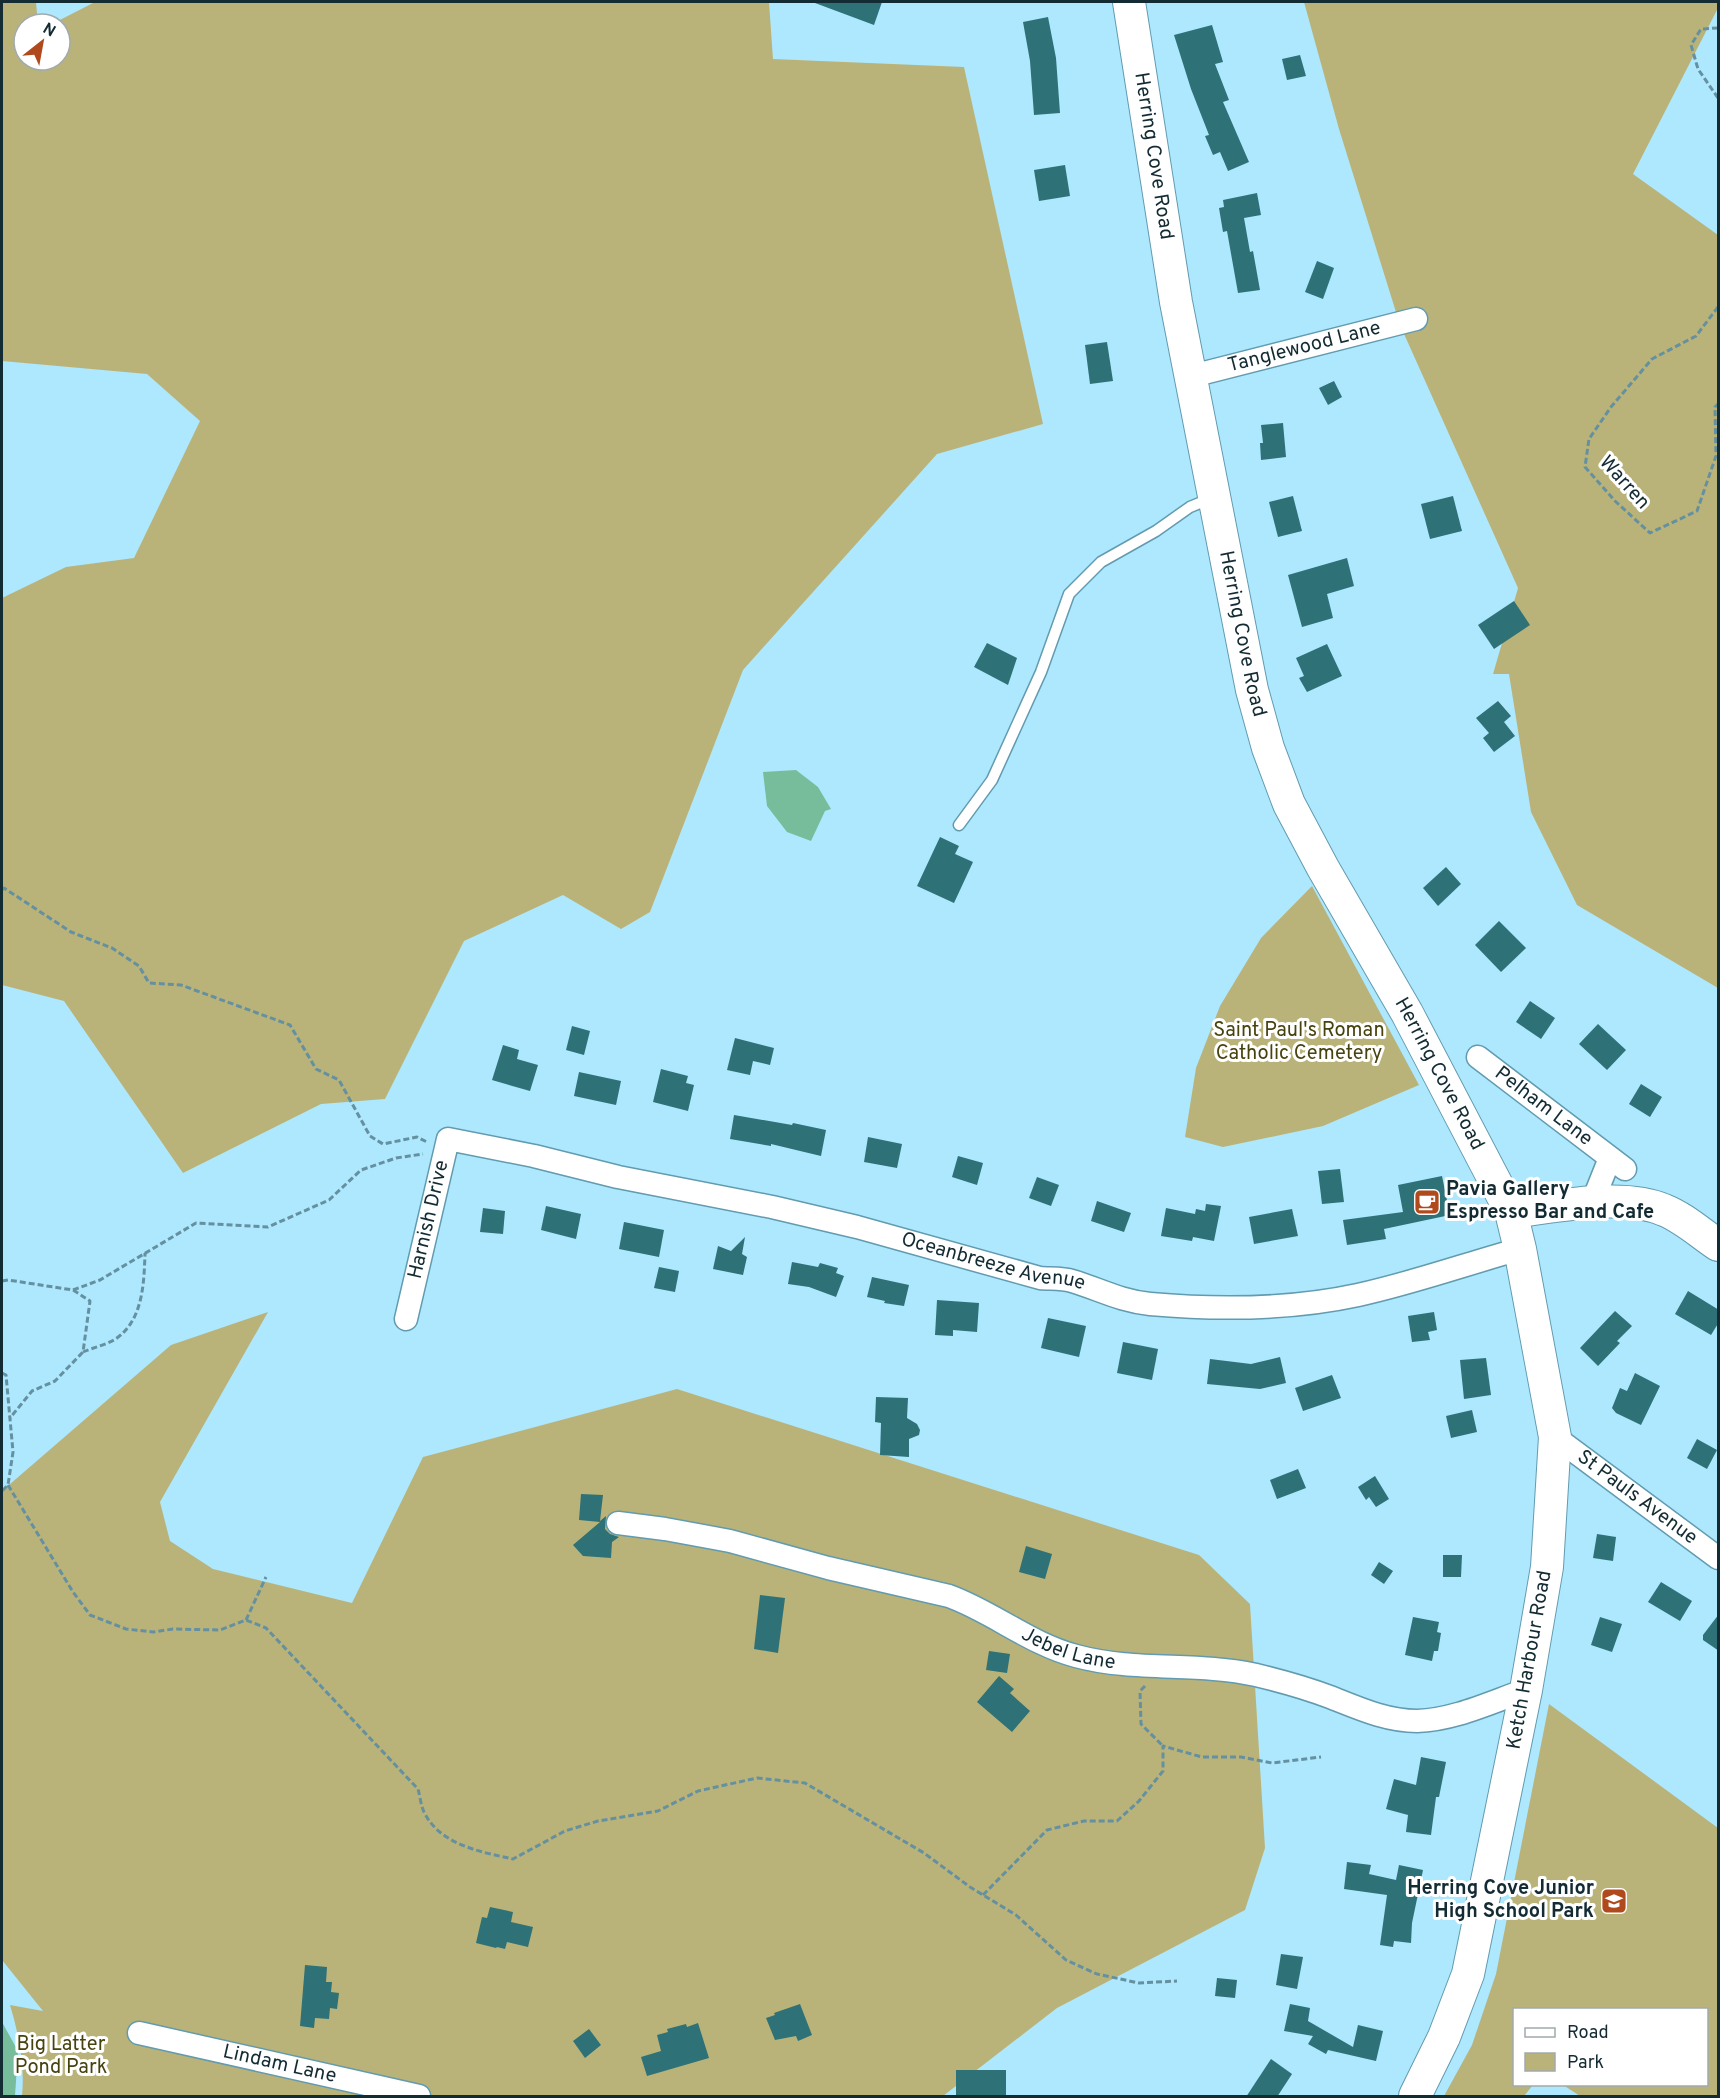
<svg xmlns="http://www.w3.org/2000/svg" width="1720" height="2098" font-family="Overpass,sans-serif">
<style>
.green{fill:#bab379}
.water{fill:#77bd9b}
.building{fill:#2e7176}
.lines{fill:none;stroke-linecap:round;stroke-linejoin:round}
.lane-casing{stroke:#629baf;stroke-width:13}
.street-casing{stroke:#629baf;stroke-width:25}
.secondary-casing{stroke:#629baf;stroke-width:34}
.path{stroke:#65909f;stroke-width:3;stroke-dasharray:6 3;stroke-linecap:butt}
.lane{stroke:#fff;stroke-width:10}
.street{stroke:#fff;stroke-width:22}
.secondary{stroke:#fff;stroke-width:32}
.labels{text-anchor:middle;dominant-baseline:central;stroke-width:6;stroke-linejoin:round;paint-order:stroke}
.street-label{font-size:20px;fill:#132b33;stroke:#fff}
.park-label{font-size:20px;fill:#48420e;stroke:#fff}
.poi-label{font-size:20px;font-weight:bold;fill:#132b33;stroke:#fff;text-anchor:start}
</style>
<rect width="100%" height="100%" fill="#ade8fe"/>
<g class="green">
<polygon points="2,2 36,2 38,24 24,24 24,60 60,60 60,24 52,24 95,2 769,2 773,59 964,67 1043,424 937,454 743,670 650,912 621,929 563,895 464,941 385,1099 321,1104 183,1173 64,1001 2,985 2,598 66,567 134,558 200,421 147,374 2,361"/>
<polygon points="1304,2 1718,2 1718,8 1633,174 1718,235 1718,988 1577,905 1531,812 1509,674 1493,674 1518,588 1400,325 1339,129"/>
<polygon points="1312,886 1419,1085 1323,1126 1223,1147 1185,1137 1196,1068 1220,1006 1261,938"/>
<path d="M268,1312L160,1502L170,1541L213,1569L352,1603L423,1457L677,1389L1199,1555L1250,1604L1265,1848L1245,1910L1057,2008L943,2096H22C25,2065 19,2035 10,2005L43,2011L2,1960V1491L171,1345Z"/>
<polygon points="1549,1704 1718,1828 1718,2096 1580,2096 1563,2085 1706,2084 1706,2010 1514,2010 1514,2084 1533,2085 1524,2096 1444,2096 1472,2045 1496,1974"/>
</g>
<g class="water">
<polygon points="796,770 818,787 831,809 825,811 811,841 787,832 767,806 763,772"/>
<polygon points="2,2022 18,2051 15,2096 2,2096"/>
</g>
<g class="building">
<polygon points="815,2 882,2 874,25 815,3"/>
<polygon points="1048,17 1056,58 1060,113 1034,115 1030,61 1023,22"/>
<polygon points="1212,25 1223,62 1215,64 1229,100 1223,102 1249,162 1228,171 1220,152 1213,155 1205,136 1209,135 1191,89 1174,35"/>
<polygon points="1300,55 1306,76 1287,80 1282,59"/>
<polygon points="1065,165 1070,196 1039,201 1034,170"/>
<polygon points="1257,193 1261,215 1244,218 1250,252 1253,251 1260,290 1238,293 1227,231 1223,232 1219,208 1224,207 1223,200"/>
<polygon points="1317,261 1334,268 1323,299 1305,292"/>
<polygon points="1107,342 1113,381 1090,384 1085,345"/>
<polygon points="1334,381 1342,397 1328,405 1319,388"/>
<polygon points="1283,423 1286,457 1261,460 1260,443 1263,443 1261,425"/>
<polygon points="1293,496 1302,531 1278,537 1269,502"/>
<polygon points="1453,496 1462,531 1430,539 1421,504"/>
<polygon points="1347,558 1354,586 1327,594 1333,618 1302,627 1288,575"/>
<polygon points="1514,601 1530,625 1494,649 1478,625"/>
<polygon points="987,643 1017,658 1008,685 974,667"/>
<polygon points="1327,644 1342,676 1307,692 1299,678 1304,676 1296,658"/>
<polygon points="1498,701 1511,716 1504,722 1515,736 1494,752 1483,738 1489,733 1476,718"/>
<polygon points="940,837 959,846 955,854 973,862 954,903 917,886"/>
<polygon points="1446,867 1461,884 1438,906 1423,888"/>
<polygon points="1499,921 1526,948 1501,972 1475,945"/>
<polygon points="1530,1001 1555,1018 1541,1039 1516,1022"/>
<polygon points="1598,1024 1626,1050 1607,1070 1579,1044"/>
<polygon points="572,1026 590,1031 584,1055 566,1050"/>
<polygon points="735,1038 774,1048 770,1065 753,1061 750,1075 727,1070"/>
<polygon points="503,1045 519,1050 517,1059 538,1065 530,1091 492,1080"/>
<polygon points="661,1069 688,1076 686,1083 694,1085 688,1111 653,1102"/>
<polygon points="579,1072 621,1081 616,1105 574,1096"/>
<polygon points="1641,1084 1662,1097 1650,1117 1629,1104"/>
<polygon points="734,1115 792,1125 793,1123 826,1130 821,1156 771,1144 771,1146 730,1139"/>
<polygon points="868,1137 902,1144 897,1168 864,1162"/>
<polygon points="958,1156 983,1163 977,1185 952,1177"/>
<polygon points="1340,1169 1344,1202 1322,1204 1318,1171"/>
<polygon points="1442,1176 1450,1215 1384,1229 1386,1239 1347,1245 1343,1220 1403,1212 1398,1185"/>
<polygon points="1037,1177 1059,1185 1051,1206 1029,1198"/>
<polygon points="1097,1201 1131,1213 1124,1232 1091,1221"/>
<polygon points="1206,1204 1221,1206 1214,1241 1193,1237 1192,1241 1161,1236 1166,1208 1195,1214 1196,1209 1205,1211"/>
<polygon points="546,1206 581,1214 576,1239 541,1230"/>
<polygon points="483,1208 505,1211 503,1234 480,1232"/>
<polygon points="1292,1209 1298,1236 1254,1244 1249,1217"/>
<polygon points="624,1222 664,1230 659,1257 619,1249"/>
<polygon points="745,1237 742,1254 747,1257 743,1275 713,1269 718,1246 731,1251"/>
<polygon points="792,1262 818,1267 820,1263 838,1268 836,1273 844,1276 836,1297 809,1287 788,1284"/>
<polygon points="659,1267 679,1271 675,1292 654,1288"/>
<polygon points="872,1277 909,1285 904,1306 884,1303 885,1301 867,1297"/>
<polygon points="1688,1291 1719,1310 1719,1322 1711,1335 1675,1314"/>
<polygon points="937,1300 979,1303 977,1332 953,1330 953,1336 935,1335"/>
<polygon points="1615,1311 1632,1326 1617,1341 1620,1343 1598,1366 1580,1348"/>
<polygon points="1434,1312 1437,1330 1428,1332 1430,1340 1412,1342 1408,1316"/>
<polygon points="1048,1318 1086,1326 1079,1357 1041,1348"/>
<polygon points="1123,1342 1158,1349 1152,1380 1117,1373"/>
<polygon points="1280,1357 1286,1383 1260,1389 1207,1384 1210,1359 1251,1364"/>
<polygon points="1486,1358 1491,1395 1464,1399 1460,1360"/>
<polygon points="1635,1373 1660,1386 1641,1425 1616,1413 1612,1408 1620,1388 1627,1391"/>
<polygon points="1332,1375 1341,1398 1303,1411 1295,1388"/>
<polygon points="876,1397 908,1398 907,1418 917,1424 920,1430 919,1435 909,1439 909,1457 880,1455 881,1423 875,1422"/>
<polygon points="1472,1410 1477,1432 1451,1438 1446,1416"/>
<polygon points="1697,1439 1717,1450 1707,1469 1687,1458"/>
<polygon points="1298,1469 1306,1488 1277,1499 1270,1480"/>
<polygon points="1375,1476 1389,1499 1376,1507 1369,1497 1366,1500 1358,1487"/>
<polygon points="581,1494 603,1495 600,1521 606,1516 605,1529 610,1534 619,1537 612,1542 611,1558 583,1556 573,1545 600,1522 579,1520"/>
<polygon points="1597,1534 1616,1537 1613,1561 1593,1558"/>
<polygon points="1026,1546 1052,1554 1045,1579 1019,1572"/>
<polygon points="1443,1555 1462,1555 1461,1577 1443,1577"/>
<polygon points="1379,1562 1393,1571 1384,1584 1371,1575"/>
<polygon points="1661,1582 1692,1601 1680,1621 1648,1602"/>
<polygon points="760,1595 785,1598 778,1653 754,1649"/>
<polygon points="1719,1614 1719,1651 1703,1640 1703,1635"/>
<polygon points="1413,1617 1439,1622 1437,1632 1441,1633 1438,1651 1434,1651 1432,1661 1405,1655"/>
<polygon points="1600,1617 1622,1624 1612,1652 1591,1645"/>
<polygon points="989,1651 1010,1654 1007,1673 986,1670"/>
<polygon points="999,1676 1014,1689 1010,1693 1030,1711 1012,1732 977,1702"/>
<polygon points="1421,1757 1446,1762 1439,1797 1436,1797 1431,1835 1406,1832 1408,1815 1386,1809 1394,1779 1416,1785"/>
<polygon points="1347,1862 1371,1865 1369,1874 1396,1880 1399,1865 1423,1870 1412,1923 1411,1943 1394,1941 1393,1947 1380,1945 1387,1895 1344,1889"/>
<polygon points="490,1907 513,1912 511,1922 533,1927 528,1947 507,1942 505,1949 497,1947 496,1948 476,1943 482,1917 487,1918"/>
<polygon points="1281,1954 1303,1957 1297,1989 1276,1985"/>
<polygon points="305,1965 327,1967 326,1982 332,1982 331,1992 339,1993 337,2009 330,2008 329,2019 315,2018 314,2028 300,2026"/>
<polygon points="1217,1978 1237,1980 1235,1998 1215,1996"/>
<polygon points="800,2004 812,2035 798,2041 796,2036 775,2040 766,2018 775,2015 774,2013"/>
<polygon points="1290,2004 1310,2008 1308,2021 1353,2047 1358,2025 1383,2031 1376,2061 1328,2050 1326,2054 1308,2044 1313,2036 1284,2031"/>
<polygon points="698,2023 709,2058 647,2076 641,2057 661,2051 657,2035 668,2032 667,2029 686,2024 687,2027"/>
<polygon points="589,2029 601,2045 585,2058 573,2041"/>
<polygon points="1271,2059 1292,2074 1277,2097 1246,2097"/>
<rect x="956" y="2070" width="50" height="27"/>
</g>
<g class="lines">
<defs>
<polyline id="lane" points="959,825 992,780 1041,672 1069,594 1101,562 1156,531 1190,507 1212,498"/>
<g id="street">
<path id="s1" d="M1192,376L1416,319"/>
<path id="s2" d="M1478,1057L1625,1169"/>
<polyline points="1592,1203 1610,1158"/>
<path id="s3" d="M406,1319L448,1139L534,1156L618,1177L772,1207L857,1227L1040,1278C1050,1279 1062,1278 1072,1281C1099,1289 1120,1301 1150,1304C1219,1310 1289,1310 1358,1295C1413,1283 1466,1264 1520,1249"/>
<path id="s4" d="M1555,1437L1718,1558"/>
<path id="s5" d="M618,1523L665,1529L730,1541L828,1568L949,1596C993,1612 1030,1644 1076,1656C1135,1672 1197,1662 1256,1675C1281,1681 1306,1688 1330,1697C1358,1708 1386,1721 1417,1721C1454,1720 1491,1702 1526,1690"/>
<path id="s6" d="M139,2033L419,2096"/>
</g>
<g id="secondary">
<path id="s7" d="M1129,2L1176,302L1252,690L1268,748L1289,804L1323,868L1407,1013L1511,1212L1520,1249L1555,1437L1547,1567L1526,1690L1468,1974L1444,2037L1415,2096"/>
<path d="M1511,1212C1555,1207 1623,1192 1664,1210C1684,1218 1700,1233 1718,1245"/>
</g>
</defs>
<use href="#lane" class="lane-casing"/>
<use href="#street" class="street-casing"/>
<use href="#secondary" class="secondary-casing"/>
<g class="path">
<polyline points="1718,28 1701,29 1691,45 1698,69 1718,98"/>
<polyline points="1718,307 1696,336 1652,359 1611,407 1589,439 1585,467 1615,501 1650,533 1697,511 1716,456 1715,407 1718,404"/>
<polyline points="2,890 4,888 71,932 112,948 139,966 149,983 181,985 290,1025 316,1069 339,1080 370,1136 383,1144 417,1137 427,1142"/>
<polyline points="2,1281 8,1280 73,1290 90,1301 83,1352 55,1381 32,1391 10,1418"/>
<polyline points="73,1290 100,1280 196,1223 268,1227 329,1200 361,1170 396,1158 423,1154"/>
<path d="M83,1352C92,1348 105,1345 114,1340C143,1322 144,1284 145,1253"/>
<polyline points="2,1373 6,1375 13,1452 8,1485 2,1491"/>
<path d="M8,1485L73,1592L90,1615L126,1629L153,1632L173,1629L220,1630L246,1620L266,1628L418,1789C420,1796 421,1806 424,1812C440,1845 481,1852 513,1859L565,1831L598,1821L658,1811L698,1791L757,1778L805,1783L924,1853L970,1887L1016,1915L1066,1960L1097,1974L1139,1983L1177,1981"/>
<polyline points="246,1620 266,1577"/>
<polyline points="1145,1686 1140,1691 1141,1724 1163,1746"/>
<polyline points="983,1895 1047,1830 1084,1821 1117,1821 1139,1801 1163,1771 1163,1746 1202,1757 1241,1757 1272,1763 1321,1757"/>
</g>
<use href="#lane" class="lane"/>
<use href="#street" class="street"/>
<use href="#secondary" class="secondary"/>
</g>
<defs>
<symbol id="cafe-square" viewBox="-11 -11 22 22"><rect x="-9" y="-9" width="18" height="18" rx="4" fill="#b04a1c" stroke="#fff"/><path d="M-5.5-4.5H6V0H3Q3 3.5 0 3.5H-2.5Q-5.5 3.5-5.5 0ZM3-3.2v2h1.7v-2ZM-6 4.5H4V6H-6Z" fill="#fff"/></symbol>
<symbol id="school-square" viewBox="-11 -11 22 22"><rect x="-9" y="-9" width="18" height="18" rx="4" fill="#b04a1c" stroke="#fff"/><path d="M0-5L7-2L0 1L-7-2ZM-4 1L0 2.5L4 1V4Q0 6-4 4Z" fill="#fff"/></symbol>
</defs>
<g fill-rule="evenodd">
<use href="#cafe-square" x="1412" y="1187" width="30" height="30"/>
<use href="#school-square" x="1599" y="1886" width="30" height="30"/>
</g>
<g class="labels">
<g class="street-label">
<text stroke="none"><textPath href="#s7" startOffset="156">Herring Cove Road</textPath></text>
<text stroke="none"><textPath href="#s1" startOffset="116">Tanglewood Lane</textPath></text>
<text transform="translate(1624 483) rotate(48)">Warren</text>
<text stroke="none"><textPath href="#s7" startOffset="642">Herring Cove Road</textPath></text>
<text stroke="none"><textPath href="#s7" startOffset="1128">Herring Cove Road</textPath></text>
<text stroke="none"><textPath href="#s2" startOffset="82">Pelham Lane</textPath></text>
<text stroke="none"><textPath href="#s3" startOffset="102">Harnish Drive</textPath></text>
<text stroke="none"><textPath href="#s3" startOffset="744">Oceanbreeze Avenue</textPath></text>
<text stroke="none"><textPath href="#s4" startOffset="102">St Pauls Avenue</textPath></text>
<text stroke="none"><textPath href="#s5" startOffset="471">Jebel Lane</textPath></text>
<text transform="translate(1530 1660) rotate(-80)">Ketch Harbour Road</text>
<text stroke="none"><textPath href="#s6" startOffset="144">Lindam Lane</textPath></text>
</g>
<g class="park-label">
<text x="1299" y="1031">Saint Paul's Roman<tspan x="1299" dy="23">Catholic Cemetery</tspan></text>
<text x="61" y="2045">Big Latter<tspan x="61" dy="23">Pond Park</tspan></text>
</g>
<g class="poi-label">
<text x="1446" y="1190">Pavia Gallery<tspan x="1446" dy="23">Espresso Bar and Cafe</tspan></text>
<text x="1594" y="1889" text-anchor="end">Herring Cove Junior<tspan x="1594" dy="23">High School Park</tspan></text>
</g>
</g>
<rect width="1720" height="2098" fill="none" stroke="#132b33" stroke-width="6"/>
<rect x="1513" y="2008" width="195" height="78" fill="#ffffff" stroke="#a1aaad" stroke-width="1.5"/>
<rect x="1525" y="2028" width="30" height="9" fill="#ffffff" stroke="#a1aaad" stroke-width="1.5"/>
<text x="1567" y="2038" font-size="18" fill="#132b33">Road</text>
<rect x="1525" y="2053" width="30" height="18" fill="#bab379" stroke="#a1aaad" stroke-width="1.5"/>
<text x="1567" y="2068" font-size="18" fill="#132b33">Park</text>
<g transform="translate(42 42) rotate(31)"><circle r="28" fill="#ffffff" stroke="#a1aaad" stroke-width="1.5"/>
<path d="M0-4.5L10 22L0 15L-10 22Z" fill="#b04a1c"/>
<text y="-9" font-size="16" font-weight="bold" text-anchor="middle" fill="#132b33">N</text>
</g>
</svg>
